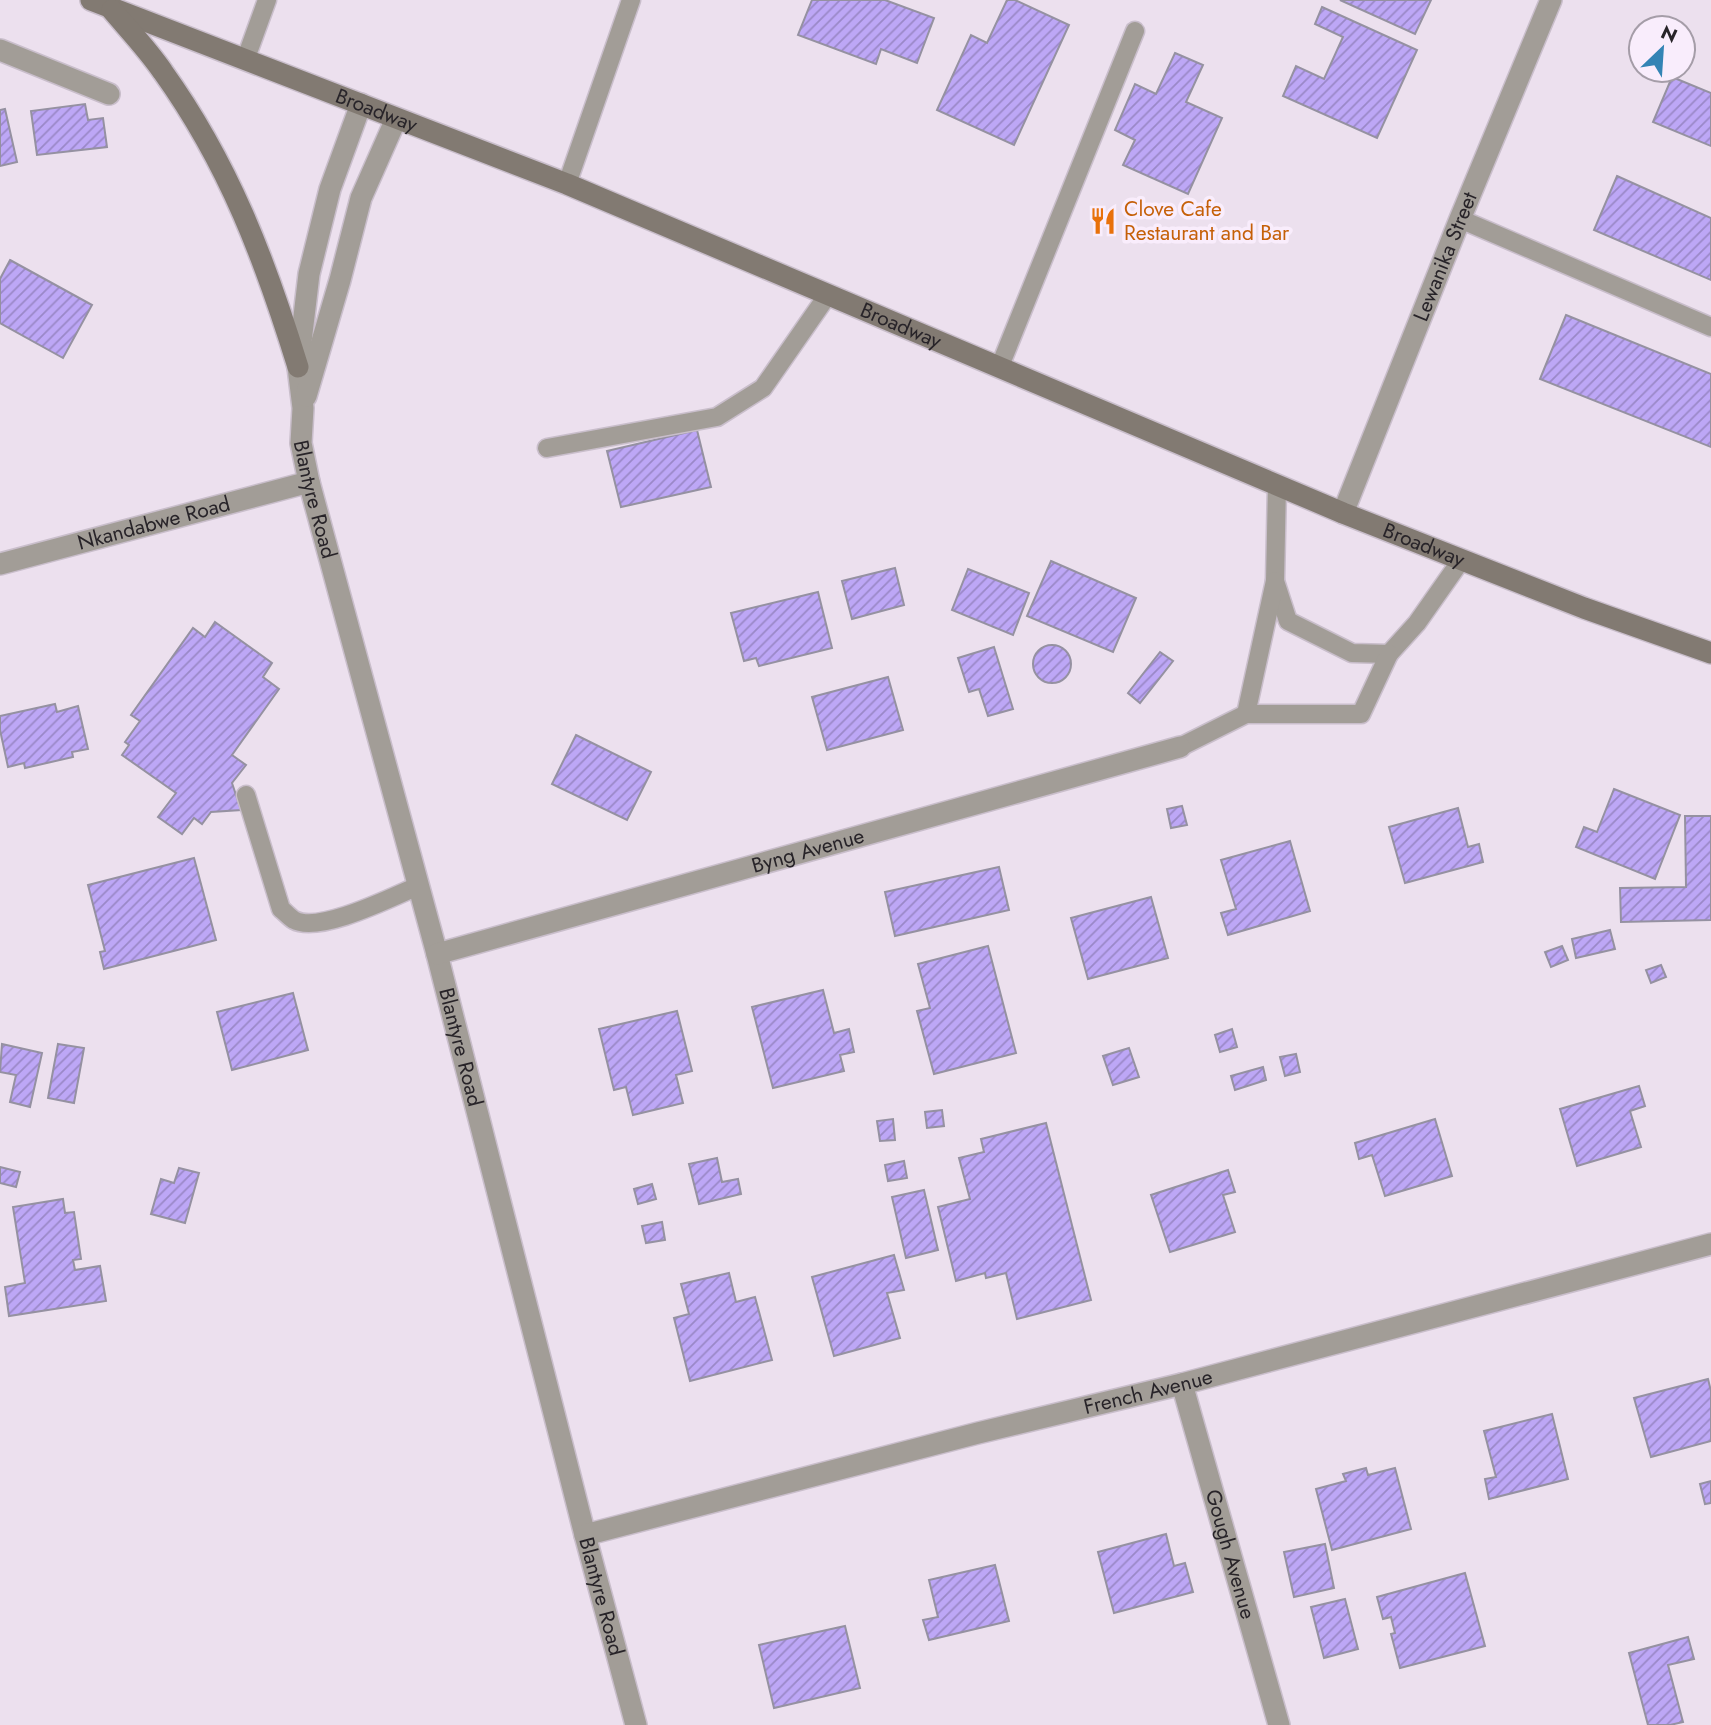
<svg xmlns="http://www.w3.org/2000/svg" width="1711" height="1725" font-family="Jost,sans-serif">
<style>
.building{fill:url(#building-hatch);stroke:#9591a1;stroke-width:2}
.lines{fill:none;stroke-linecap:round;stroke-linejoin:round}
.lane-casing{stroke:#c9becb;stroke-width:21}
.street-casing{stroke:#c9becb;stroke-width:24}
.secondary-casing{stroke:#c9becb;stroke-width:24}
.lane{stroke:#a29d97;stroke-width:18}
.street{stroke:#a29d97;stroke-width:21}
.secondary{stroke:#827a72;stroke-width:21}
.labels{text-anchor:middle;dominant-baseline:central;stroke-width:7;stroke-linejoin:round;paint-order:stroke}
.street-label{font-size:21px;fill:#282429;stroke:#f9edfc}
.food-label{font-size:21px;fill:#c56008;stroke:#f9edfc;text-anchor:start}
</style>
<defs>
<pattern id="building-hatch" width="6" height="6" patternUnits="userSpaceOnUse" patternTransform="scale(1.75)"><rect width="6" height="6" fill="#bda7f6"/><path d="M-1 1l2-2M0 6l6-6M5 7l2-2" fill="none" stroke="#9a88c7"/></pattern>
</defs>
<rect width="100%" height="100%" fill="#ece0ee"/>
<g class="building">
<polygon points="812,0 885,0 934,18 917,63 881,49 876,64 798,35"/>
<polygon points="1007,0 1015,0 1069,25 1014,145 937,110 971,35 987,43"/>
<polygon points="1340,0 1431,0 1415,34"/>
<polygon points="1322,7 1417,50 1377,138 1283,96 1296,66 1324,79 1343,37 1315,24"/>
<polygon points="1175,53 1203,65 1186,102 1222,118 1188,194 1123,165 1135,140 1115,130 1135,84 1156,94"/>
<polygon points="1672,77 1711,93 1711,146 1653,122"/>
<polygon points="85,104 88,120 103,118 107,147 37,155 31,111"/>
<polygon points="5,109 17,162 0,166 0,110"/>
<polygon points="1617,176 1711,218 1711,280 1594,230"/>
<polygon points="10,260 92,305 63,358 0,323 0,279"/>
<polygon points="1566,315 1711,374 1711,447 1540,379"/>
<polygon points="697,430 711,487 621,507 607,451"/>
<polygon points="1051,561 1136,598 1113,652 1027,616"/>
<polygon points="895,568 904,605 852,619 842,581"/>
<polygon points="968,569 1029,593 1013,635 952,610"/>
<polygon points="818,592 832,648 759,666 756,658 744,661 731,613"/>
<polygon points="215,622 272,663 263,677 279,689 232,755 246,765 232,783 241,810 211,812 202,824 194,818 182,834 158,817 176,793 122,755 129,745 125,742 140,721 131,715 193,628 205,637"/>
<circle cx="1052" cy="664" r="19"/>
<polygon points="994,647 1013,709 988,716 979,689 969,692 958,658"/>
<polygon points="1160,652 1173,661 1140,703 1128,693"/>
<polygon points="888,677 903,730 827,750 812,697"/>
<polygon points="55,704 57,712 78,706 88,749 72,752 73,757 25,768 24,763 8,767 0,730 0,716"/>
<polygon points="576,735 651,772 627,820 552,784"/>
<polygon points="1614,789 1680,815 1655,879 1576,847 1584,827 1597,832"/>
<polygon points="1182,806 1187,825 1171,828 1167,809"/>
<polygon points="1458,808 1468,847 1479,844 1483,862 1405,883 1389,827"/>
<polygon points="1685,816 1711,816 1711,920 1621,922 1620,888 1686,887"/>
<polygon points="1290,841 1310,911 1228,935 1221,913 1236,909 1221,860"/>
<polygon points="194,858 216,940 104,969 100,952 105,951 88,885"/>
<polygon points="999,867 1009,910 895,936 885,892"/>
<polygon points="1151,897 1168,958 1088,979 1071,918"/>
<polygon points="1610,930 1615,949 1576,958 1572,939"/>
<polygon points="988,946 1016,1053 934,1074 917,1011 930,1008 918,964"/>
<polygon points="1562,946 1568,960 1551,967 1545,952"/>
<polygon points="1661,965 1666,977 1651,983 1646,970"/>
<polygon points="823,990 834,1033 849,1029 854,1052 840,1055 844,1071 773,1088 752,1007"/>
<polygon points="293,993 308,1050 232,1070 217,1012"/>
<polygon points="677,1011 692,1071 676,1075 683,1103 633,1115 626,1087 614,1090 599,1029"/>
<polygon points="1232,1029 1237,1047 1220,1052 1215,1035"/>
<polygon points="2,1044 42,1053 30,1107 10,1102 16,1075 0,1072"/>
<polygon points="58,1044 84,1048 74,1103 48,1098"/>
<polygon points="1129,1048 1139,1077 1113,1085 1103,1056"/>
<polygon points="1296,1054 1300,1072 1285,1076 1280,1057"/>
<polygon points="1263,1067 1266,1080 1235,1090 1231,1076"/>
<polygon points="1639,1086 1645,1106 1630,1111 1641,1147 1577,1166 1560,1109"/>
<polygon points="942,1110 944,1126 927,1128 925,1112"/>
<polygon points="893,1119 895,1140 880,1141 877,1121"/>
<polygon points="1435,1119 1452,1176 1385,1196 1372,1155 1359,1159 1355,1143"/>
<polygon points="1046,1123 1091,1300 1017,1319 1006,1273 986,1278 985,1273 956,1281 938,1207 970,1199 959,1158 984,1152 981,1139"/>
<polygon points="717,1158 722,1182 738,1179 741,1194 699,1204 689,1164"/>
<polygon points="904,1161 907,1178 888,1181 885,1165"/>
<polygon points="0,1167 20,1172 16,1187 0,1183"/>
<polygon points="179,1168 199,1173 185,1223 151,1214 161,1179 174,1183"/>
<polygon points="1228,1170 1235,1192 1223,1195 1235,1232 1170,1252 1151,1195"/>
<polygon points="652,1184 656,1199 638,1204 634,1189"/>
<polygon points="924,1190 938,1250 906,1258 892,1197"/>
<polygon points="63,1199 65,1213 74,1212 81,1259 73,1260 75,1270 100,1266 106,1301 9,1316 5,1287 25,1283 13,1207"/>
<polygon points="662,1222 665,1240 646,1243 642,1226"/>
<polygon points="894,1255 904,1290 887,1293 900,1338 834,1356 812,1277"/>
<polygon points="729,1273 736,1302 755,1297 772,1360 690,1381 674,1318 689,1314 681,1284"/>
<polygon points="1708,1379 1711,1391 1711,1441 1651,1457 1634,1398"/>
<polygon points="1552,1414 1568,1479 1489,1499 1485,1479 1496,1477 1484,1431"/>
<polygon points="1366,1468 1368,1475 1395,1468 1411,1529 1332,1550 1316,1489 1346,1481 1343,1474"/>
<polygon points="1711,1481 1711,1503 1705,1504 1700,1484"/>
<polygon points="1166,1534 1174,1566 1185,1563 1193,1592 1114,1613 1098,1552"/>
<polygon points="1325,1544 1334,1588 1294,1597 1284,1552"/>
<polygon points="995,1565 1009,1621 929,1640 923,1620 938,1617 929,1580"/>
<polygon points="1465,1573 1485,1646 1400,1668 1391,1634 1395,1633 1391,1617 1383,1619 1377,1597"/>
<polygon points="1345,1599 1358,1649 1324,1658 1311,1607"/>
<polygon points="845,1626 860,1688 774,1708 759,1645"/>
<polygon points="1688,1637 1694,1659 1668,1665 1683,1722 1670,1725 1648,1725 1629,1653"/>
</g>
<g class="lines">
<defs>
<g id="lane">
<polyline points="246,58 267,0"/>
<polyline points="567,184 631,0"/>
<polyline points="1460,219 1711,327"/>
<polyline points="1000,366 1135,31"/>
<polyline points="547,448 717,417 763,388 827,296"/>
<polyline points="1277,485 1275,581 1288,621 1352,653 1389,654 1417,623 1462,559"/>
<polyline points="1246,714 1275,581"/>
<polyline points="1180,747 1246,714 1361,714 1389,654"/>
<path d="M246,795L281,909C285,912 289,917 294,920C319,934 392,897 418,886"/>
</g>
<g id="street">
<polyline points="0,50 109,94"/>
<path id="s1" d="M361,104L330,189L309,274L298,367L303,408L301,443L309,482L437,954L585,1535L636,1725"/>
<polyline points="306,396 340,280 361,198 396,119"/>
<path id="s2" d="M1343,513L1460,219L1551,0"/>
<path id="s3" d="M0,564L309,482"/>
<path id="s4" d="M437,954L1180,747"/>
<path id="s5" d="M1182,1384L1279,1725"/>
<path id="s6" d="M585,1535L978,1433L1182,1384L1711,1244"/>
</g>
<g id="secondary">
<path id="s7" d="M91,0L567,184L1343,513L1584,608L1711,653"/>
<path d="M112,10C129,30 148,50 163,72C229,164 265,260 298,367"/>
</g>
</defs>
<use href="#lane" class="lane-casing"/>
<use href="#street" class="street-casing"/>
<use href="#secondary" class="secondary-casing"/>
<use href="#lane" class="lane"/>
<use href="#street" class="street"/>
<use href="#secondary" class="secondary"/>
</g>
<defs>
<symbol id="restaurant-bare" viewBox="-9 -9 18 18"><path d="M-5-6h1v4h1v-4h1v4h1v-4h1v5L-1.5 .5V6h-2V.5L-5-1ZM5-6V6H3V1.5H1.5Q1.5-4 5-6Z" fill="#e8710a" stroke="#f9edfc" stroke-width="2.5" paint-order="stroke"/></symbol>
</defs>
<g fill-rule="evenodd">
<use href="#restaurant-bare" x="1084" y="202" width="38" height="38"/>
</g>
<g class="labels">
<g class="street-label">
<text stroke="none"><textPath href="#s7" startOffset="306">Broadway</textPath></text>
<text stroke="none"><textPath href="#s2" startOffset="276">Lewanika Street</textPath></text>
<text stroke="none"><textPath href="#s7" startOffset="873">Broadway</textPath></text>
<text stroke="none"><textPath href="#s1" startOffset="406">Blantyre Road</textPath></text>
<text stroke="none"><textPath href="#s3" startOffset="159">Nkandabwe Road</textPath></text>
<text stroke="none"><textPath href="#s7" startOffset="1440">Broadway</textPath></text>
<text stroke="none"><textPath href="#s4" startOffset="385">Byng Avenue</textPath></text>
<text stroke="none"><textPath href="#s1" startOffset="973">Blantyre Road</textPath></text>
<text stroke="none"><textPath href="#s6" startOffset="581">French Avenue</textPath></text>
<text stroke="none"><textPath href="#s5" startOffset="177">Gough Avenue</textPath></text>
<text stroke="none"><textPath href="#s1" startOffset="1540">Blantyre Road</textPath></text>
</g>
<g class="food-label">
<text x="1124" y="209">Clove Cafe<tspan x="1124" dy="24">Restaurant and Bar</tspan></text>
</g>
</g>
<g transform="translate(1662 49) rotate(25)"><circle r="33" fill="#f9edfc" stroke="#a59da8" stroke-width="2"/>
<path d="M0-5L12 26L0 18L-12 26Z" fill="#3384b5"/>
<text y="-10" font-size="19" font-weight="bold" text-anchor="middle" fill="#282429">N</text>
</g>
</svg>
